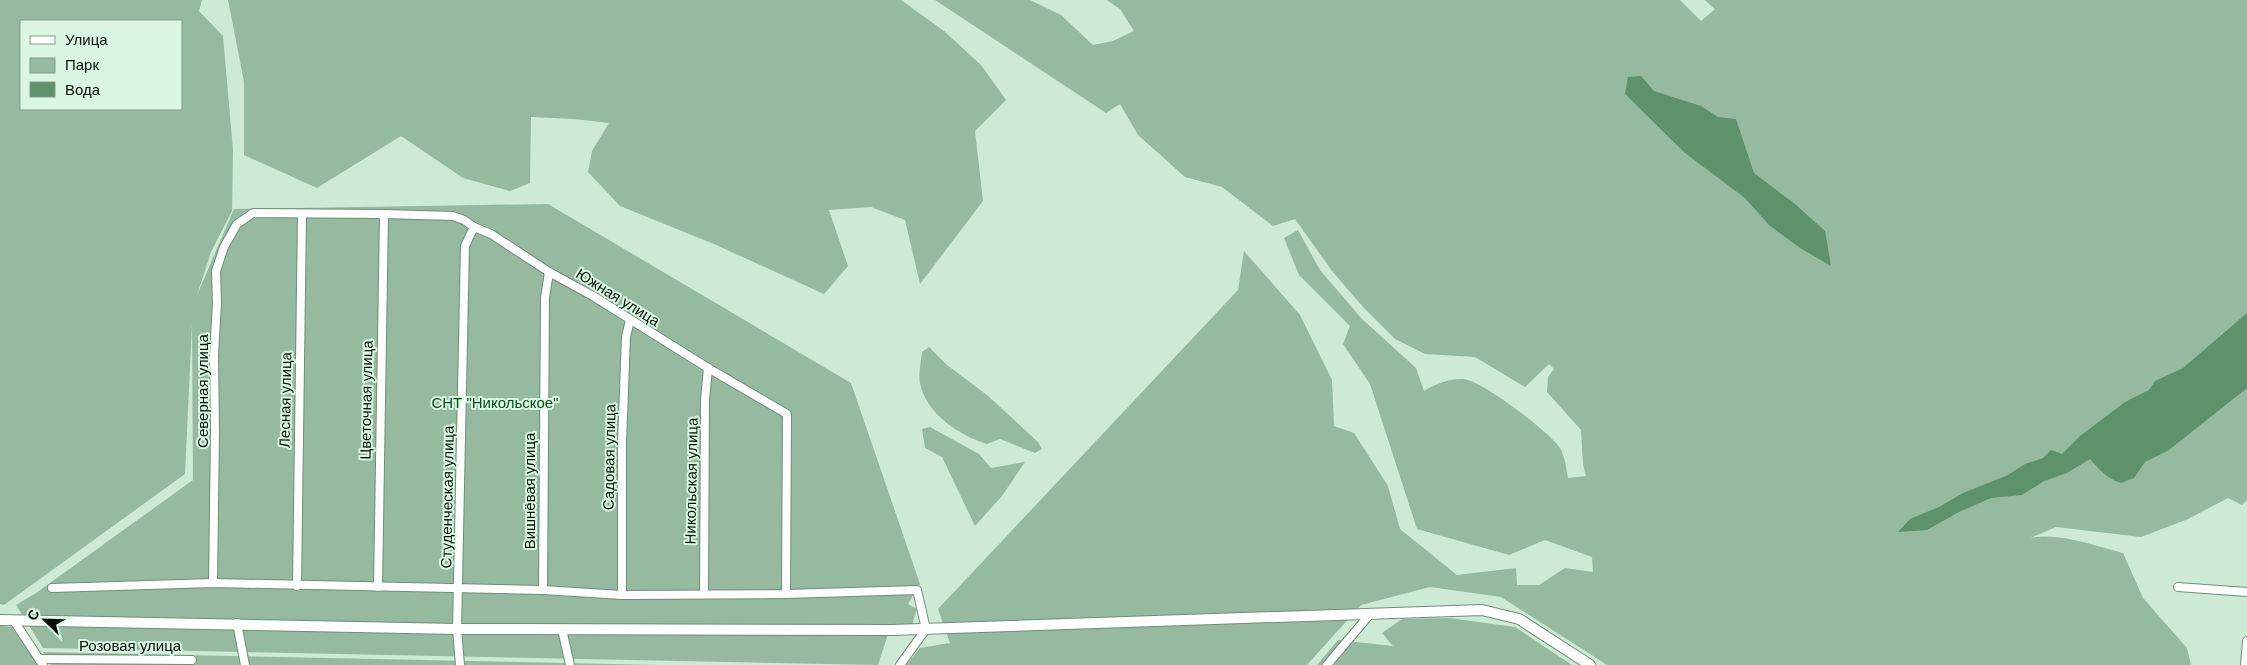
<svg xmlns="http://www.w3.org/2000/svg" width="2247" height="665" font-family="Helvetica,sans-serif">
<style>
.green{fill:#95ba9f;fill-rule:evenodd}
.water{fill:#5d926d}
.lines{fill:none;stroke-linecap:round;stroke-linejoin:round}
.minor-casing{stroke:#718d79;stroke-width:10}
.tertiary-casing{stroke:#718d79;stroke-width:12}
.minor{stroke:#fff;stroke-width:8}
.tertiary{stroke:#fff;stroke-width:10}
.labels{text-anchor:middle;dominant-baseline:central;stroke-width:4;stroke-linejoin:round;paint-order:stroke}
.street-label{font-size:15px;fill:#050f08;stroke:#daf8e1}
.park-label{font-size:15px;fill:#074a25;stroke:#daf8e1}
</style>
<rect width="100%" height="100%" fill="#cdead4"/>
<g class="green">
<path d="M0,0H202L199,11L223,36L233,150L232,211L211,252L197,295L234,209L548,204L851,383L920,584L908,604L917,609L912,625L890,628L878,665L43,648L16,605L36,593L193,480L192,324L185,474L4,605L0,604ZM21,21H181V109H21Z"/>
<polygon points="228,0 901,0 944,31 981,65 1006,100 975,131 983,201 920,284 905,220 871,207 829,210 848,266 824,294 714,244 620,206 588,172 592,151 609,123 574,119 531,117 530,183 510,191 463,178 401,136 317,188 244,155 244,82"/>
<path d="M935,0H1030L1061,15L1093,45L1113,41L1134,31L1120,9L1107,0H1680L1701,21L1715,9L1705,0H2247V500L2242,505L2228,498L2188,519L2141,537L2056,527L2030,538C2059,532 2095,546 2123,553L2143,598L2187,648L2191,665H1607L1501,597L1430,587L1361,605L1307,665H906L920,648L950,643L938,609L1238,290L1244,251L1300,315L1332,380L1334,426L1354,433L1388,486L1400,529L1457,575L1516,568L1517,585H1539L1565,568L1593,572L1592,557L1545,540L1509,555L1417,529L1370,384L1343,344L1350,326L1299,275L1284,238L1298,230L1320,270L1361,318L1416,368L1424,391C1434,384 1451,378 1464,379C1484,382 1548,431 1560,448C1565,456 1566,468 1568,478L1586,476L1583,464L1581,430L1547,392L1548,377L1554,369L1549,364L1525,387L1475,357L1425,354L1395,339L1364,308L1332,271L1295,219L1273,226L1222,187L1185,177L1138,135L1120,104L1106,113Z"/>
<path d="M929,347L947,365L987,395L1038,442L1042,449L1035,453L1000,439L987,444C959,435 926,414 920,383C918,374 921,362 922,352Z"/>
<polygon points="930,427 979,454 991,468 1025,462 1002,496 975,526 942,457 925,448 922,429"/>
<polygon points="1449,618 1515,627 1572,665 1317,665 1338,640 1393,646 1382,633 1402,619"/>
<polygon points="0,626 12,627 38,665 0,665"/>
<polygon points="43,652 658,665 51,665"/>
</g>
<g class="water">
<polygon points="1641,76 1654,91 1701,106 1718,117 1736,119 1754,173 1795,204 1825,231 1831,266 1800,248 1769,225 1745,198 1685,153 1625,94 1628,77"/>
<path d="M2247,313V388L2169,450L2145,462L2134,478L2121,483C2107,479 2100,470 2090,459L2067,473L2044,481L2022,495L1991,498L1959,512L1927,530L1898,532L1910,519L1939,507L1963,493L2008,475L2025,464L2043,458L2051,450L2062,454L2080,436L2125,402L2149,390L2155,381L2183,368Z"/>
</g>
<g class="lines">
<defs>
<g id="minor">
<polyline points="213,583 215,432 214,355 217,303 216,271 224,247 237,224 253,213 384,214 453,216 464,220 474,227 491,234 549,272 593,296 708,368 787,414 786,594"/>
<polyline points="297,586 302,214"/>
<polyline points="378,587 384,214"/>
<polyline points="2178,587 2247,592"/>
<polyline points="52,588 213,583 543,590 622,595 786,594 917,590 926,629 900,665"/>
<polyline points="543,590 545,298 549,272"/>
<polyline points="704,594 705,400 708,368"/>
<polyline points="622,595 622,443 626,337 630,320"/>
<polyline points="14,621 43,665"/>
<polyline points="237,623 245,665"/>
<polyline points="562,629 570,665"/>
<polyline points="39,659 192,660"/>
<polyline points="460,665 457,629 465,246 474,227"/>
<polyline points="1327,665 1371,613"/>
<polyline points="2245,665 2247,641"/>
</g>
<polyline id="tertiary" points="0,620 457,629 892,630 1482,610 1519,619 1590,665"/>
</defs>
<use href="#minor" class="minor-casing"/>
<use href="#tertiary" class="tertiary-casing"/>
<use href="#minor" class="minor"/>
<use href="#tertiary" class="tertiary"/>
</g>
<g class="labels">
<g class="street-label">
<text transform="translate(618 297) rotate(32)">Южная улица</text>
<text transform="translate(202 391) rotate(-90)">Северная улица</text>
<text transform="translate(285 400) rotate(-89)">Лесная улица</text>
<text transform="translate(366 400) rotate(-89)">Цветочная улица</text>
<text transform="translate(609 457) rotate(-89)">Садовая улица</text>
<text transform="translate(691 481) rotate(-89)">Никольская улица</text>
<text transform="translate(529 491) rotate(-90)">Вишнёвая улица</text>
<text transform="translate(447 497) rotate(-89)">Студенческая улица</text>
<text x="130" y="645">Розовая улица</text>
</g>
<g class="park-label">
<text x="495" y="402">СНТ "Никольское"</text>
</g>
</g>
<rect x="20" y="20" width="162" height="90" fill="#daf8e1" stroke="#859b8a"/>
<rect x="30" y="36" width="25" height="8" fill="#ffffff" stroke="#859b8a"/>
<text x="65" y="45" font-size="15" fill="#050f08">Улица</text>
<rect x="30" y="58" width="25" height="15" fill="#95ba9f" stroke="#859b8a"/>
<text x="65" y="70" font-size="15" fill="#050f08">Парк</text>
<rect x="30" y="82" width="25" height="15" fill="#5d926d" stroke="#859b8a"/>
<text x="65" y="95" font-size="15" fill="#050f08">Вода</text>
<g transform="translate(45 620) rotate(293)" stroke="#daf8e1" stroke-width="4" paint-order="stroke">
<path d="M0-4L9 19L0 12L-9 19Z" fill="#050f08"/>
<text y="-8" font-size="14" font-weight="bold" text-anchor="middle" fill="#050f08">С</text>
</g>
</svg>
